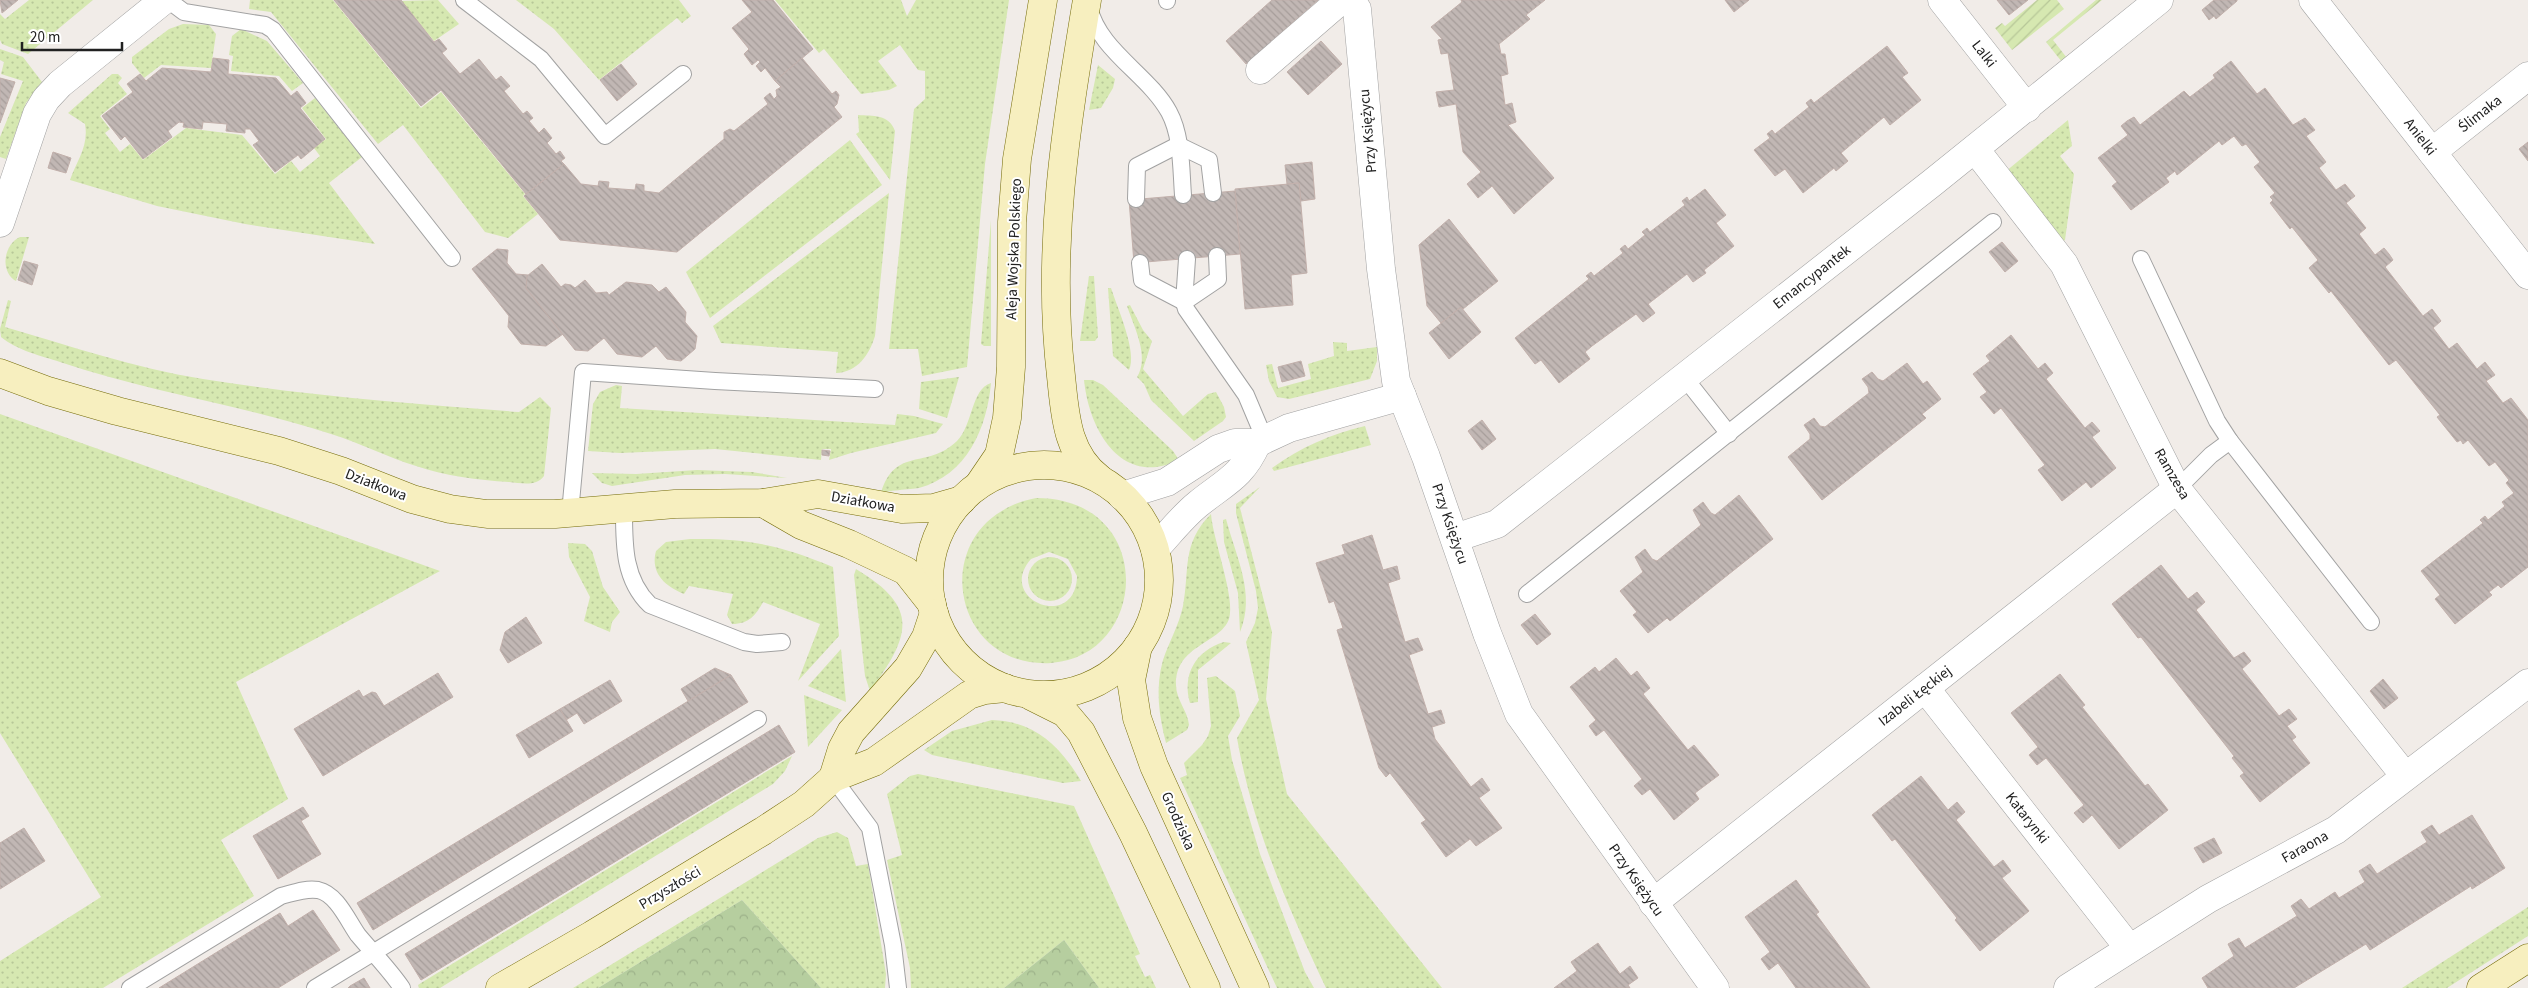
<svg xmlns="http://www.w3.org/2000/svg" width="2528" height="988" font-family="'Source Sans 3',sans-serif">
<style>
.grass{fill:url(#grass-dots);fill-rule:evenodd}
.forest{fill:url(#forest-crowns)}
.garden{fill:url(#garden-furrows)}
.building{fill:url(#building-back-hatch);stroke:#c2b0ab}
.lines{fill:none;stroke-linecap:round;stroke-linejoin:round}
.lane-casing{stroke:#a2a2a2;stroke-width:18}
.street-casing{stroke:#a2a2a2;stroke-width:29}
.secondary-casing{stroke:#756c0a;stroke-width:29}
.lane{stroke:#fff;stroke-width:16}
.street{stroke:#fff;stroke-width:28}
.secondary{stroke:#f7efbf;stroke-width:28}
.labels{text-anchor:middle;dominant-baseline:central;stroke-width:4;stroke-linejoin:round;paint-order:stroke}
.street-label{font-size:15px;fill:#212121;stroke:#fff}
</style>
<defs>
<pattern id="grass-dots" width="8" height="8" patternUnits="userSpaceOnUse" patternTransform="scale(1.25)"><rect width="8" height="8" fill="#d6e8b1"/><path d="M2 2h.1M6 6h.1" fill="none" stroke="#b7c798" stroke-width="1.8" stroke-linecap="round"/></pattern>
<pattern id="forest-crowns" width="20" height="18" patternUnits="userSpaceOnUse" patternTransform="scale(1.25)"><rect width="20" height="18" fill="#b6ce9f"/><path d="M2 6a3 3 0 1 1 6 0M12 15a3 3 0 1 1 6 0" fill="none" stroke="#9cb189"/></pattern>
<pattern id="garden-furrows" width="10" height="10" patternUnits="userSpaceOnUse" patternTransform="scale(1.25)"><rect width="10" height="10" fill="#d6e8b1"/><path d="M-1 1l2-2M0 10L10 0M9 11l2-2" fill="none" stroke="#b7c798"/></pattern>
<pattern id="building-back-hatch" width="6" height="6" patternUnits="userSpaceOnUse" patternTransform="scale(1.25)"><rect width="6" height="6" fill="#c1b7b4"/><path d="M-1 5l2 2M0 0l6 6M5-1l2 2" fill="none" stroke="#a69d9a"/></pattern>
</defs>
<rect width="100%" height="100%" fill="#f1ece8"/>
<g class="grass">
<polygon points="29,0 93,0 28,54 2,44 0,40 0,14 5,19"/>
<polygon points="250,0 333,0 421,108 441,92 525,194 523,196 538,214 508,238 485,232 403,125 378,144 271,12 249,9"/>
<polygon points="438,0 459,24 434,41 401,1"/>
<polygon points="516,0 679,0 691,16 682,23 677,18 599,80 554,29"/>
<polygon points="775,0 901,0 907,16 916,0 1009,0 985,164 967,367 922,376 918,349 889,349 914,109 925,99 925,71 918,70 900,45 878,61 897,86 889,90 861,94 824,49 819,53"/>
<polygon points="183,24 209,25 216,34 211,68 161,65 144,78 132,63 132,57 169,29"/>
<polygon points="241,29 267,41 303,83 292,91 279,76 231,71 233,56 229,55 232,36"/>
<polygon points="0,49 23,57 42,82 26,103 6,159 0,157 0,137 23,81 1,74 4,62 0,60"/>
<polygon points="1098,65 1115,79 1113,88 1101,108 1089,110"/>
<path d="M112,74H118L122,78L118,83L127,94L100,116L110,129L105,133L120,152L130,144L143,160L186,128L242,135L275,174L291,161L300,172L320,156L314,148L326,139L302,108L315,98L362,157L329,183L375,244L245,224L157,206L70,180C77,160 89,146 85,124L68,113Z"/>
<path d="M858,115C873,116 889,114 895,131L890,180L856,134L859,132Z"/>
<polygon points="2068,120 2072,146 2060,156 2074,174 2065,240 2061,243 2005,172"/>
<polygon points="850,140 882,185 710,318 686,272"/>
<path d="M889,193L875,336C869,355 858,372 836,373L838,352L721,343L713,326Z"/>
<polygon points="991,220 991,346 984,346 981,344"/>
<path d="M20,237H29L16,281C0,272 3,245 20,237Z"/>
<polygon points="1089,276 1094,276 1098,337 1095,341 1080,341"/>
<path d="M1108,288H1111C1117,307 1138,353 1129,370L1113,356Z"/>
<path d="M8,300L11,301L5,327C70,346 135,368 203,379C308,396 413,404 519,412L540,397L551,408L544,476C536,487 521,483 509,482C477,480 446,476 416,466C387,457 360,443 331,434C242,405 149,392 60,362C42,356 16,350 1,337L0,329Z"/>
<path d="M1130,305L1143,330L1152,341L1143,369L1183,416L1208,394L1216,392L1224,407L1226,417L1223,421L1194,441L1151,400L1144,384L1137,377C1150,357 1134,327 1127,306Z"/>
<polygon points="1333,342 1347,343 1347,351 1377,347 1377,361 1370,379 1289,399 1277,397 1269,381 1266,365 1272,364 1278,388 1311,379 1308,364 1334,356"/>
<polygon points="959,377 947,418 919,409 921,382"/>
<path d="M1084,380H1093L1103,385L1173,451L1179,460C1121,488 1089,430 1084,380Z"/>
<path d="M991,383C987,428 967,475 919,488C911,489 885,491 881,493C895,446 927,470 957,441C973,425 971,389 991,383Z"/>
<polygon points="616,385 622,386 620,408 895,425 897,414 914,416 943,424 936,433 851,453 829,460 831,449 822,449 821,460 715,449 620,453 588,451 593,404 600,392"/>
<polygon points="0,414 440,571 236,682 288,799 221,840 254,896 103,988 0,988 0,961 101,897 0,733"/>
<path d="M1365,426L1371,445L1274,471L1272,468C1301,447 1331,434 1365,426Z"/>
<polygon points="697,470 752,472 787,478 725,474 685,475 612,486 602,483 592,473 636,474"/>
<path d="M1260,487L1240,508L1272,632L1266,699L1287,794L1442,988H1326C1288,908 1252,825 1237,738L1259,700L1246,642L1255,623L1258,608L1256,591L1236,513V504Z"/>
<path d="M1036,498C1157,498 1150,656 1051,663C947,669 925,520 1036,498ZM1049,552L1068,559L1077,576C1076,632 995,600 1031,559Z"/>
<path d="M1211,514C1213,540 1236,599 1229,619C1220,644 1175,645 1176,685C1176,700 1188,711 1189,725L1187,730L1166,743C1159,716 1155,688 1163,660C1169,642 1179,625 1183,606C1190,570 1181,544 1211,514Z"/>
<path d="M1226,519C1236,557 1256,594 1240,632L1238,593L1224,542L1223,520Z"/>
<path d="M690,539C747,538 780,545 833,567L839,636L798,681L820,624L763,602C756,615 749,624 732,624L727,615L733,594L689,586L684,594C665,586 650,573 656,551L666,542Z"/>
<polygon points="568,543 585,544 592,551 603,587 620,612 612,622 610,632 584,621 590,597 569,557"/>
<circle cx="1050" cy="579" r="22"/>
<path d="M856,569C921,608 910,636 870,691L865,676L854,575Z"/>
<path d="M1224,642L1231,643L1198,670V702L1190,703C1182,675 1195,651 1224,642Z"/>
<polygon points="841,649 846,702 808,686"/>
<polygon points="1216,676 1235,691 1240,716 1228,736 1232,760 1260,854 1305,972 1314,988 1277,988 1180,778 1187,775 1184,763 1202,745 1208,736 1211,726 1207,678"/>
<polygon points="804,695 842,710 808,747"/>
<path d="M992,720C1034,721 1060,746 1081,781L1063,783L932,755L924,750L952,731Z"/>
<polygon points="792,756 785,771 773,784 440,988 419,988 418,985 421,983"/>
<polygon points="918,774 1074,806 1140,954 1135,956 1145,977 1150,975 1156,988 1099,988 1064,940 1004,988 911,988 910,968 887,860 902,855 887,794 910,776"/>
<polygon points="837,832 848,838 856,866 868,864 886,974 885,988 821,988 742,900 598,988 573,988 818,838"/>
<polygon points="2528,907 2528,936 2447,988 2402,988"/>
</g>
<g class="forest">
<polygon points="742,900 821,988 598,988"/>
<polygon points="1064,940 1099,988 1004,988"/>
</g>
<g class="garden">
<polygon points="2037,0 2057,0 2064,9 2012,50 1995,28 2002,23 2005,26"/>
<polygon points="2096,0 2102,0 2053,40 2067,58 2062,62 2046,42"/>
</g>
<g class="building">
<polygon points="0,0 18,0 2,13"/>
<polygon points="334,0 401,0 434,42 439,39 447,49 442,53 460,74 479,59 496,80 501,76 510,86 504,91 523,114 527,111 533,118 529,121 539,133 544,128 552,138 547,143 556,154 560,151 565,158 561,161 564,164 526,194 441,90 421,106"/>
<polygon points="742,0 773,0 813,49 775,81 765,68 761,72 756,66 760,62 758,60 752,65 744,54 749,49 732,28 752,12"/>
<polygon points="1272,0 1318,0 1246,64 1226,41"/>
<polygon points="1461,0 1545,0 1526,15 1530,19 1499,44 1501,54 1505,54 1508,74 1501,76 1505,105 1512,103 1516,122 1508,125 1554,178 1514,214 1492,186 1478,198 1467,184 1481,172 1463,152 1456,104 1439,107 1436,92 1454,90 1448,53 1441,54 1438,40 1442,39 1431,27 1462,2"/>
<polygon points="1725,0 1749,0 1734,12"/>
<polygon points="1997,0 2028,0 2009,15"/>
<polygon points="2214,0 2237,0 2237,1 2216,19 2214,16 2209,20 2202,10"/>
<polygon points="1321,41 1342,64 1308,95 1287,72"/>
<polygon points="1887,46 1908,73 1902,77 1921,100 1890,125 1884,117 1841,153 1848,161 1836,171 1834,168 1803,193 1785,169 1775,176 1754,150 1770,138 1767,134 1772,130 1775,134 1809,107 1806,103 1811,99 1814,103"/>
<polygon points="213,58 229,60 228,74 276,78 291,96 297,91 306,103 300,108 325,139 301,159 298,155 275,172 253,145 259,141 250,129 245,129 245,133 226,131 227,124 203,122 202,129 183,127 184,123 179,122 168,131 172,137 143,159 125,136 121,140 102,116 133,92 127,84 140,74 146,81 162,68 211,72"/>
<polygon points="802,58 832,94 836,91 839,95 837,104 834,107 842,117 677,252 560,240 524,196 564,164 581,184 598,186 599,181 609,182 608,188 635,190 636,184 644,185 644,191 659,193 724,139 724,132 730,129 734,131 768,104 764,98 770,93 774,99 777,96 776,90 781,87 775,81"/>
<polygon points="2231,61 2257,94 2265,88 2293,125 2305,118 2315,130 2306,136 2326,162 2319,168 2336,190 2345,184 2355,196 2346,203 2366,228 2359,234 2375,255 2384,248 2389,254 2393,260 2385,267 2423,316 2432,309 2441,321 2433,328 2449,349 2457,343 2477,369 2485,362 2495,375 2486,381 2503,403 2511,398 2528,420 2528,567 2501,588 2498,585 2489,592 2492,595 2455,624 2435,599 2440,595 2421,571 2483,523 2480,520 2485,516 2488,520 2505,506 2502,502 2514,493 2506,483 2509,480 2495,462 2489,466 2468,440 2463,444 2461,440 2457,442 2437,417 2440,415 2396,360 2389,365 2331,291 2329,293 2309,268 2318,260 2292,227 2290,229 2270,203 2273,200 2270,197 2275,193 2254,167 2260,162 2246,144 2242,146 2234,136 2222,145 2219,141 2177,175 2175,171 2166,178 2169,182 2131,210 2112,186 2117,182 2098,158 2128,135 2121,126 2127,121 2134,117 2140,125 2184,91 2190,97 2215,78 2213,75"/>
<polygon points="621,64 637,84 617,101 600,80"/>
<polygon points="0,78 15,82 0,123"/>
<polygon points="2528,142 2528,161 2519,149"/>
<polygon points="53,152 71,158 66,173 48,168"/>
<polygon points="1312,162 1315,199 1301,201 1299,183 1287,184 1285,165"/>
<polygon points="1299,183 1307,273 1291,275 1293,305 1245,309 1235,189"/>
<polygon points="1705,189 1726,215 1716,223 1734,246 1704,270 1706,273 1693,282 1687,274 1648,304 1655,313 1643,322 1636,314 1592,346 1585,352 1590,359 1559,383 1541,360 1535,364 1515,338 1589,279 1586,276 1591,272 1594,276 1623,253 1620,249 1625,245 1628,249 1645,235 1642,232 1647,228 1650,232 1685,205 1682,201 1687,197 1689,201"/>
<polygon points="1235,191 1240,254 1134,263 1129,200"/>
<polygon points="1449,219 1498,281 1463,309 1461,307 1441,323 1427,306 1419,245"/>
<polygon points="2002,242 2018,261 2005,272 1989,252"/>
<polygon points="497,249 508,250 507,263 516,274 528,275 526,288 563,334 546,346 521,344 508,327 509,316 472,269"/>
<polygon points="24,261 38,265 32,285 18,280"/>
<polygon points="542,264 561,287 565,284 571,285 575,288 585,280 596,293 607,292 609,295 626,282 652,285 659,292 666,287 686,312 685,322 697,336 695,349 681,361 667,359 656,346 642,357 617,354 604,338 588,351 575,350 526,288 527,276"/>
<polygon points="1461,307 1481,332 1449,359 1429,333"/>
<polygon points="2011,335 2038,369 2045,363 2053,373 2046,379 2085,428 2092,422 2100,431 2092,437 2116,468 2091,488 2086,482 2062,501 2038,470 2045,465 2001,408 1994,414 1980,397 1987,392 1973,374 1990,361 1986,356"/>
<polygon points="1301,361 1305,376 1282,382 1278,367"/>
<polygon points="1907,363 1923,384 1927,381 1941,399 1922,414 1926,418 1822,500 1788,457 1810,439 1810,434 1804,425 1814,418 1820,426 1825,427 1869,393 1868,387 1862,379 1872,372 1878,379 1883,381"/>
<polygon points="1482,420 1496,439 1482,450 1468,431"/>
<polygon points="822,450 830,451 829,456 822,455"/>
<polygon points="1739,495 1773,539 1670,621 1667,618 1648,633 1633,615 1637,612 1620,591 1643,572 1635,557 1645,549 1652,559 1657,561 1701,525 1693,510 1703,502 1711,513 1715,515"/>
<polygon points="1372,535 1383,570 1397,566 1400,579 1388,583 1405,642 1418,638 1423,650 1409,655 1428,714 1441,710 1445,723 1432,727 1435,739 1471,787 1482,778 1490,790 1479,798 1502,828 1476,846 1470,839 1446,857 1421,823 1426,820 1390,773 1386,777 1379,768 1337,630 1343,628 1334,601 1329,603 1316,563 1345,554 1342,545"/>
<polygon points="2161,565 2188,599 2197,592 2205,602 2196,610 2234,658 2244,652 2251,661 2242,669 2279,716 2289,709 2297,719 2287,726 2296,737 2292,740 2310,763 2260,802 2240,776 2244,773 2232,758 2234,756 2141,637 2138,638 2112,604"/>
<polygon points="1535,614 1551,634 1537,645 1521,625"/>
<polygon points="526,617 542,643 508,663 500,650 505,632"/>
<polygon points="1616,658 1631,676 1637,671 1650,688 1643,694 1688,750 1694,745 1719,775 1695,793 1699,799 1674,820 1650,789 1642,795 1634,786 1642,779 1604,730 1596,736 1589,726 1596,720 1570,687 1595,667 1599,672"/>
<polygon points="715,668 731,675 688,701 681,689"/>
<polygon points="438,673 453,697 323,776 294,729 359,690 363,697 372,692 376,693 384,706"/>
<polygon points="2060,674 2085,705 2082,707 2145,786 2148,784 2168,810 2119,849 2092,815 2083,823 2074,813 2084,805 2046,758 2037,765 2029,755 2038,747 2011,713"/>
<polygon points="731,675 748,702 373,930 357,903"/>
<polygon points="2383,679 2398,698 2384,709 2370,691"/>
<polygon points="610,680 622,701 584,724 577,713 566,720 560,709"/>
<polygon points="560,709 573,731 529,758 516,735"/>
<polygon points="779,725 795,752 421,980 405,954"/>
<polygon points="1921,776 1948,810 1957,802 1965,812 1956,820 1994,867 2003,860 2011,871 2002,878 2029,911 1980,951 1955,920 1957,918 1895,839 1892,841 1872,815"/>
<polygon points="303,807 309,816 301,821 321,854 278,879 253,836"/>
<polygon points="2472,815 2505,868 2472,889 2471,886 2370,950 2366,944 2294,988 2208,988 2202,978 2234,956 2228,944 2239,938 2245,948 2297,916 2291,906 2301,899 2309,909 2335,892 2339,898 2365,882 2359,871 2370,864 2377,874 2427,842 2421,832 2432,825 2439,835"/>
<polygon points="24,828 45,861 0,889 0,843"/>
<polygon points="2214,838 2222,853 2203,863 2194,848"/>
<polygon points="1796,880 1819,912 1816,914 1870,988 1796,988 1778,963 1769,970 1761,959 1770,952 1745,917"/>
<polygon points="313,910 340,950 278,988 159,988 280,913 288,926"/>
<polygon points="1598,943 1620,974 1630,966 1638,978 1628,985 1630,988 1554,988 1577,971 1571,962"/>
<polygon points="364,978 370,988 348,988 350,986"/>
</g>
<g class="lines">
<defs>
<g id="lane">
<polyline points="168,0 184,12 265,25 273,30 452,258"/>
<polyline points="464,0 541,59 605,136 683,74"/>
<polyline points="1167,1 1167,0"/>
<path d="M1089,7C1099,51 1148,74 1169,112C1182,136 1181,169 1183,195"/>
<polyline points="1178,145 1209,160 1213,193"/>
<polyline points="1136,199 1137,166 1178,145"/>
<polyline points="1187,259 1184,302 1186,309 1246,395 1265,440"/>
<polyline points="2141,259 2217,421 2230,441 2211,455 2177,489"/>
<polyline points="1140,263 1142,280 1184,302"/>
<polyline points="1184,302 1218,279 1217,256"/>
<polyline points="1684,377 1729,434"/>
<polyline points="2230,441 2371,622"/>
<path d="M624,508C624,543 623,579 650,605L744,642L757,644L782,642"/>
<polyline points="570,513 583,372 715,381 875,389"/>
<polyline points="1527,594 1993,222"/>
<polyline points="833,778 870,828 893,945 898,988"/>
<path d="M130,988L281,896C293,893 305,888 318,890C337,894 348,921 358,935C373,953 389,969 402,988"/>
<polyline points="315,988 758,719"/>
</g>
<g id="street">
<polyline points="1349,0 1357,9 1381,269 1396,381 1426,457 1487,633 1519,714 1715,988"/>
<polyline points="1942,0 2027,108"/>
<polyline points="2313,0 2528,275"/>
<polyline points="1260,70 1341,0"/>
<polyline points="1975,149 2064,264 2177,489 2405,776"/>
<polyline points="2432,152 2528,76"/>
<polyline points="0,223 37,114 46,99 60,84 164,0"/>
<polyline points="1122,496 1167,482 1218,449 1235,443 1257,443 1289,428 1402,396"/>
<polyline points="1455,538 1497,524 1932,183 2159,0"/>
<path d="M1155,549C1169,534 1182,517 1198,504C1225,482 1242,477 1257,443"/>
<polyline points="1925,688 2129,948"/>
<polyline points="1653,903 2177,489"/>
<polyline points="2068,988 2208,899 2336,830 2528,683"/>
</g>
<g id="secondary">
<path d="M1087,0C1066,127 1046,247 1061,376C1065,413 1066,454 1100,479"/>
<polyline points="0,373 48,391 117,411 279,451 341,471 412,499 450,509 487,514 555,514 675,504 763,503 818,494 902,509 934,508 962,500"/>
<circle cx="1044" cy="580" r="115"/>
<polyline points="980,483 999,455 1007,418 1011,367 1012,222 1017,159 1043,0"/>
<polyline points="763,503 801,525 849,544 906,571 932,604"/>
<polyline points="1138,646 1131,680 1137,718 1154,766 1255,988"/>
<polyline points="1031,696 1065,713 1081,732 1133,833 1206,988"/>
<polyline points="833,778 842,749 851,732 908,668 926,637 934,613"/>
<polyline points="500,988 592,935 763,831 804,804 833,778 874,762 969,695 985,690 1005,688"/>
<polyline points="2481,988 2528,958"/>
</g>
</defs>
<use href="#lane" class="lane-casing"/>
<use href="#street" class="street-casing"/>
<use href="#secondary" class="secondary-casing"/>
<use href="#lane" class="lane"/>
<use href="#street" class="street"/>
<use href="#secondary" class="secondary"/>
</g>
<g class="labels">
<g class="street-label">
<text transform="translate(1984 54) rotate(52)">Lalki</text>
<text transform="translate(2480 114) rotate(-38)">Ślimaka</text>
<text transform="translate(1368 131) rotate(-95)">Przy Księżycu</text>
<text transform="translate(2420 137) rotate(52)">Anielki</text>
<text transform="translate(1014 249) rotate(-88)">Aleja Wojska Polskiego</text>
<text transform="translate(1812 277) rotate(-38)">Emancypantek</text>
<text transform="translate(2172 474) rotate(60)">Ramzesa</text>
<text transform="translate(376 485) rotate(21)">Działkowa</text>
<text transform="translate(863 502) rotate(10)">Działkowa</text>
<text transform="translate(1450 524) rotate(71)">Przy Księżycu</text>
<text transform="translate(1915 696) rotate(-38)">Izabeli Łęckiej</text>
<text transform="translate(2027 818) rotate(52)">Katarynki</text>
<text transform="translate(1178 821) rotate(66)">Grodziska</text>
<text transform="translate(2305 847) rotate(-29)">Faraona</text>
<text transform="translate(1636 880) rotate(55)">Przy Księżycu</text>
<text transform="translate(670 888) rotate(-31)">Przyszłości</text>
</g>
</g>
<path d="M22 42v8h100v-8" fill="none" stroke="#212121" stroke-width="2.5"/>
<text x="30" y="42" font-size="15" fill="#212121" stroke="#ffffff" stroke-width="4" paint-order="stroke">20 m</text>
</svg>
